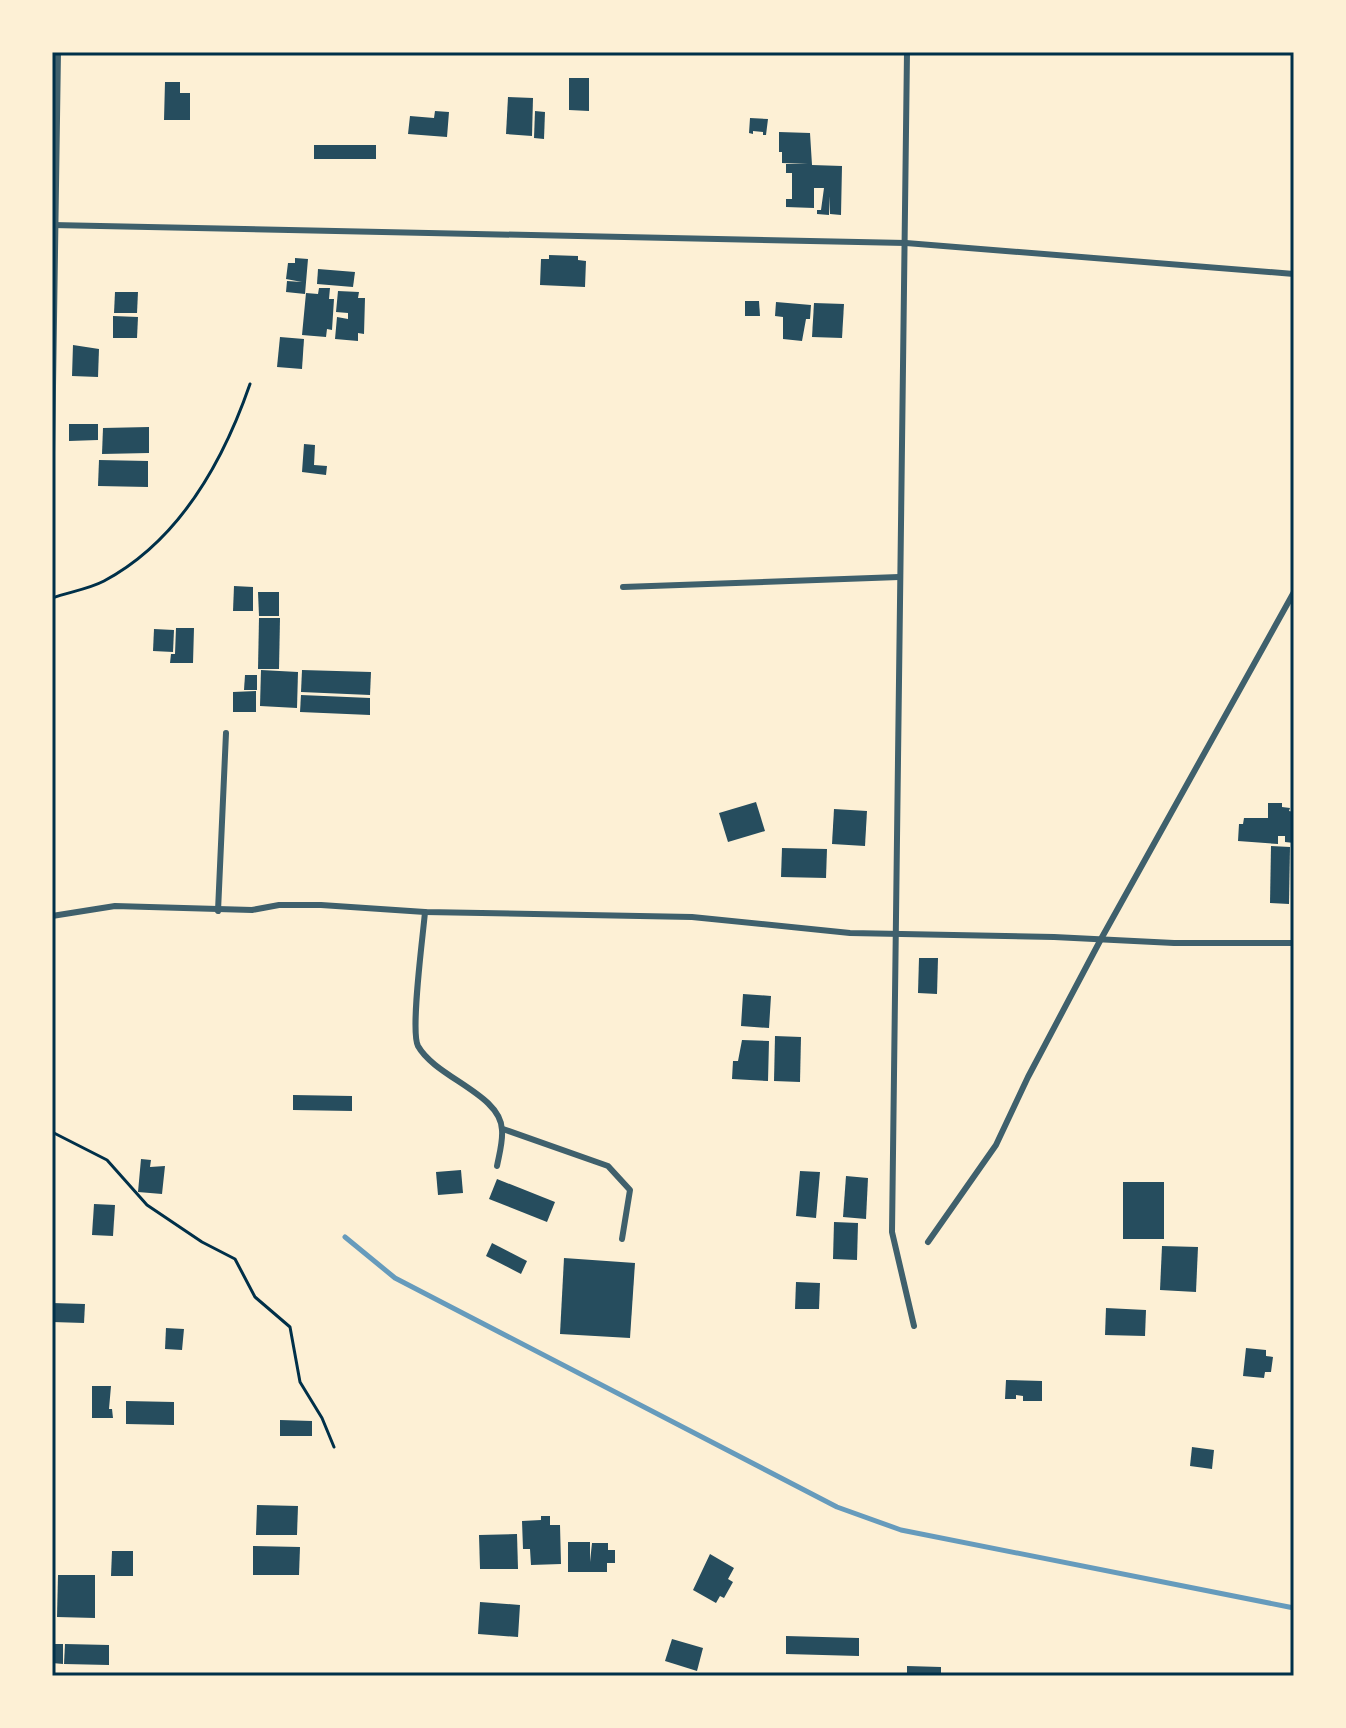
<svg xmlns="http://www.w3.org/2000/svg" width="1346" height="1728" font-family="'Libre Baskerville',serif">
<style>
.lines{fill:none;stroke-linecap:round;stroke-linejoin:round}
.stream{stroke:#669bbc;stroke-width:5}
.building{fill:#264d5e}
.path{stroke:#003049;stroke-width:3}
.minor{stroke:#3f606c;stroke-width:6}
.neatline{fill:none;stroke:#003049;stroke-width:3}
</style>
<rect width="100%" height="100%" fill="#fdf0d5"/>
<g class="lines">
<polyline class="stream" points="345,1237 395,1278 837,1507 901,1530 1294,1608"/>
</g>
<g class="building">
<polygon points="569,78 589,78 589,111 569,110"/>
<polygon points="165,82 180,82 180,93 190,93 190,120 164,120"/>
<polygon points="508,97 533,98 532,136 506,134"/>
<polygon points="435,111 449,112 447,137 408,134 410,116 434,118"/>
<polygon points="535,111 545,112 544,139 534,138"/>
<polygon points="750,118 768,119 766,135 763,135 763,132 753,131 753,134 749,133"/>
<polygon points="779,132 810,133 812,165 842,166 841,215 830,214 830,196 829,215 817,214 817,210 821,210 824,188 814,188 814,208 786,207 786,199 792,199 792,173 786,173 786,164 808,164 782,163 782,152 779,152"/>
<rect x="314" y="145" width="62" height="14"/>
<polygon points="549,255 578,256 578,260 586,261 585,287 540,285 541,259 549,259"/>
<polygon points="295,258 308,259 305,294 286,292 287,281 302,282 286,279 288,263 295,263"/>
<polygon points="318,269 355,272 353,287 317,284"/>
<polygon points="319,288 330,288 329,299 334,299 332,330 327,329 326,337 302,335 306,293 318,294"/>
<polygon points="338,291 359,292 358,298 365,298 364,334 358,333 358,341 335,339 337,317 348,319 348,313 336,312"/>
<polygon points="115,292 138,292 137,313 114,313"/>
<polygon points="745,301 759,301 760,316 745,316"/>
<polygon points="776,302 811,305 810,319 806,319 802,341 783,339 783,317 775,316"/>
<polygon points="814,303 844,304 842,338 812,337"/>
<polygon points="113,316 138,317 137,338 113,338"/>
<polygon points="280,337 304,339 302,369 277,367"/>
<polygon points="73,345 99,349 98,377 72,376"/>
<polygon points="69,424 98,424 98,440 69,441"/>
<polygon points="149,427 149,453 102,454 103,428"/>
<polygon points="304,444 315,445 314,465 327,466 326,475 302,472"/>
<polygon points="99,460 148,461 148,487 98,486"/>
<polygon points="234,586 253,587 253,611 233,611"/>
<polygon points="258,592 279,592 279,616 259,616"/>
<polygon points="259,618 280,618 279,669 258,669"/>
<polygon points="176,628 194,628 193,663 170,663 171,654 175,654"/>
<polygon points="154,629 174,630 173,652 153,651"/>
<polygon points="261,670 298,672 297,708 260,706"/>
<polygon points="302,670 371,672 370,695 301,692"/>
<polygon points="245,675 257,675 257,690 244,690"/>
<polygon points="256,691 256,712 233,712 233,692"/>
<polygon points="301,695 370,698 370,715 300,712"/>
<polygon points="756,802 765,831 728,842 719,813"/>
<polygon points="1268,803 1282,803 1282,807 1290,808 1289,811 1294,812 1294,843 1285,842 1285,836 1278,836 1278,844 1238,841 1239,824 1243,824 1244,818 1268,818"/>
<polygon points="834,809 867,811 865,846 832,844"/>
<polygon points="1271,846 1290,847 1289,904 1270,903"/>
<polygon points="782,848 827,849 826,878 781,877"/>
<polygon points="919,958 938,958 937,994 918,993"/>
<polygon points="743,994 771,996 769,1028 741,1026"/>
<polygon points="775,1036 801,1037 800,1082 774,1081"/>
<polygon points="742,1040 769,1041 768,1081 732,1079 733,1061 738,1061"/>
<polygon points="293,1095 352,1096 352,1111 293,1110"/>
<polygon points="141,1159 151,1160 150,1167 165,1166 162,1194 138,1192"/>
<polygon points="461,1170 463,1193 438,1195 436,1172"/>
<polygon points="800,1171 820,1172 816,1218 796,1216"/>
<polygon points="846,1176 868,1178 866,1219 843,1217"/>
<polygon points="497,1179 555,1202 547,1222 489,1199"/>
<rect x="1123" y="1182" width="41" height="57"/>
<polygon points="94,1204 115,1205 113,1236 92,1235"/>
<polygon points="834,1222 858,1223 857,1260 833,1259"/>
<polygon points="492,1243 527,1261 521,1274 486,1256"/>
<polygon points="1162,1246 1198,1247 1196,1292 1160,1290"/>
<polygon points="564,1258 635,1263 630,1338 560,1334"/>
<polygon points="796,1282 820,1283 819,1309 795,1309"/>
<polygon points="52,1303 85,1304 84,1323 52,1322"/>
<polygon points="1106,1308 1146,1310 1145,1336 1105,1335"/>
<polygon points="166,1328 184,1329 182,1350 165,1349"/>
<polygon points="1246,1348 1266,1350 1266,1356 1273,1357 1271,1372 1265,1372 1264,1378 1243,1376"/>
<polygon points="1006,1380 1042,1381 1042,1401 1023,1401 1023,1396 1016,1395 1016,1399 1005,1399"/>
<polygon points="92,1386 111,1386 109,1409 112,1409 113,1418 92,1418"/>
<polygon points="126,1401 174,1402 174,1425 126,1424"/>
<polygon points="280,1420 312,1421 312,1436 280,1436"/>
<polygon points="1192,1447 1214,1450 1212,1469 1190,1466"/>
<polygon points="257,1505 298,1506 297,1535 256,1535"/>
<polygon points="541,1516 550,1516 550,1525 560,1525 561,1564 531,1565 530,1549 523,1549 522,1521 541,1520"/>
<polygon points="517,1534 518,1569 480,1569 479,1535"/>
<polygon points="568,1542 590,1542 590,1562 592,1543 608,1543 608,1550 615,1550 615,1563 607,1563 607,1572 568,1572"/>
<polygon points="253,1546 300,1547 299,1575 253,1575"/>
<polygon points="112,1551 133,1551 133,1576 111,1576"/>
<polygon points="710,1554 734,1568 728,1579 733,1582 724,1598 720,1596 716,1603 693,1590"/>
<polygon points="58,1575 95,1575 95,1618 57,1617"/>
<polygon points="480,1602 520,1605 518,1637 478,1634"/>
<polygon points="786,1636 859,1638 859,1656 786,1654"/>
<polygon points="672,1639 703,1648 697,1671 665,1661"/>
<polygon points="52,1644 63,1644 63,1664 52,1663"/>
<polygon points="65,1644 109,1645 109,1665 64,1664"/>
<polygon points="907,1666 941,1667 941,1676 907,1676"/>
</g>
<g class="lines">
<g class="path">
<path d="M52,598C69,592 89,589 104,581C179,541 223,462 250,384"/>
<polyline points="52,1132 107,1160 147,1205 202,1242 235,1259 255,1297 290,1327 300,1382 322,1418 334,1447"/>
</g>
<g class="minor">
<polyline points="907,52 892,1232 914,1326"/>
<polyline points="52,225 906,243 1294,274"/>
<polyline points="52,453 58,52"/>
<polyline points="623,587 899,577"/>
<polyline points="218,911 226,733"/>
<path d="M425,912C423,936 410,1031 418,1046C436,1078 501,1094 502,1130C503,1142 499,1155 497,1166"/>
<polyline points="52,916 115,906 252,910 279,905 321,905 425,912 692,917 850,933 1054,937 1174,943 1294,943"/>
<polyline points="503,1129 608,1166 630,1190 622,1239"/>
<polyline points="928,1242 996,1145 1028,1077 1101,939 1294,592"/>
</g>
</g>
<rect width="1346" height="1728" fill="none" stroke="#fdf0d5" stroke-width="108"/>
<rect x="54" y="54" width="1238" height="1620" class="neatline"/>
</svg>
